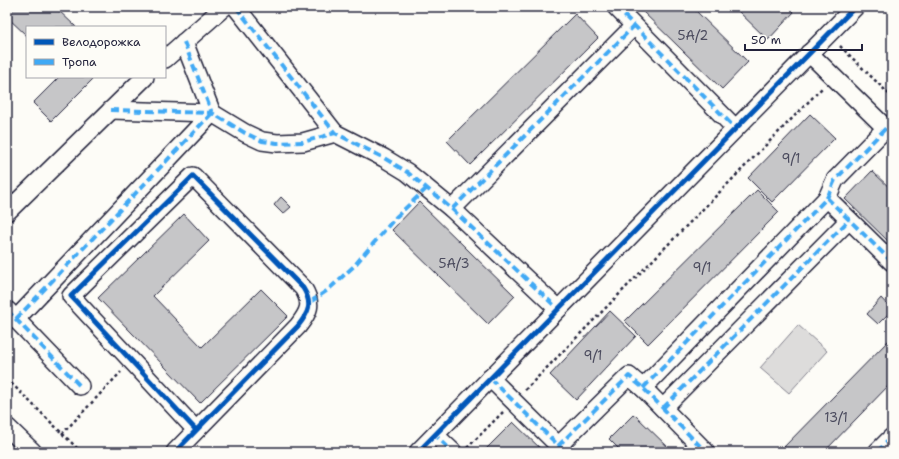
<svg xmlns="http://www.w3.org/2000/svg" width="899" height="459" font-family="'Shantell Sans',sans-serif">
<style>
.green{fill:#dddcdb;stroke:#807f8b}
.building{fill:#c6c6c8;stroke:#22223b}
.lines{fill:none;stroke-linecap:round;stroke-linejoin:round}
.minor-casing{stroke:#22223b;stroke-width:20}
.path{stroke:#22223b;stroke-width:2.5;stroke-dasharray:3 3;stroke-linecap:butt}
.minor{stroke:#fdfcf7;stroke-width:17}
.quiet{stroke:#3fa9f5;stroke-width:4;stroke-dasharray:8 4;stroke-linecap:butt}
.cycleway-casing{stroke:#fdfcf7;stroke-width:8}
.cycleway{stroke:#0057b8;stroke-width:5}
.labels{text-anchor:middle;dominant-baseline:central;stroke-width:3;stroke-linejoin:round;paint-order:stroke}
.number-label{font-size:13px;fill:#4b4b5e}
</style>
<rect width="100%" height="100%" fill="#fdfcf7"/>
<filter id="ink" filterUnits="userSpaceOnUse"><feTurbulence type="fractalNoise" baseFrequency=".025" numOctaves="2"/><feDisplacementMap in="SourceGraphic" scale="8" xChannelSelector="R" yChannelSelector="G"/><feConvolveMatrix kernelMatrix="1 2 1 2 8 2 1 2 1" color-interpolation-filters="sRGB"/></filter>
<g filter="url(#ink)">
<polygon class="green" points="798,325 827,351 789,393 760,368"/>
<g class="building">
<polygon points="7,7 55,7 76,27 27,27 27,36 7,17"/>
<polygon points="638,7 692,7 748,62 722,89"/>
<polygon points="734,7 789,7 794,12 768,40"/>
<polygon points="575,14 598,38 470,165 447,141"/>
<polygon points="59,77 89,77 92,80 51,121 33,103"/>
<polygon points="810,114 835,138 772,202 748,178"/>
<polygon points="872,171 892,190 892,245 845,199"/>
<polygon points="757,190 779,212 648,344 625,321"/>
<polygon points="281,197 291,207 283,214 274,205"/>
<polygon points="419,202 515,296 488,324 392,230"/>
<polygon points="184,214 209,241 153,296 202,347 261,289 288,316 200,403 98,298"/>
<polygon points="881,298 892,310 878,324 867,314"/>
<polygon points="610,311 636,336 576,400 550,375"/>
<polygon points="892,337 892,382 824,452 779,452"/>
<polygon points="634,414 673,452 622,452 609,439"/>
<polygon points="513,422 544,452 488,452 485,450"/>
</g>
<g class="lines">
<defs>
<g id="minor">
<polyline points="236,7 335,133 384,158 407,172 452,209 558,309"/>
<polyline points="616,7 735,128"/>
<polyline points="184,42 212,113"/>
<polyline points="809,53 892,134"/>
<polyline points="165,59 224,7"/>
<polyline points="111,110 212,113 245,133 262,141 277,143 303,142 335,133"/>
<polyline points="827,198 835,180 886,128"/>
<polyline points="452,209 634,26"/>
<polyline points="7,212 145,77"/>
<polyline points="7,310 80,386"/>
<polyline points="16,319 212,113"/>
<polyline points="490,378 565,452"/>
<polyline points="643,388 827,198 892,262"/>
<polyline points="663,408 849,220"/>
<polyline points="7,427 33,452"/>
<polyline points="435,435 453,452"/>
<polyline points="558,446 629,376 643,388 706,452"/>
<path d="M175,452L298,326C309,312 313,304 303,288L193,176L71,296L196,430"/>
<polyline points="418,452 855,7"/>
<polyline points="877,452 892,437"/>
</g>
</defs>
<use href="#minor" class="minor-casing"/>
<g class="path">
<polyline points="840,46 892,97"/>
<polyline points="7,379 81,452"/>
<polyline points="525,390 823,87"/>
<polyline points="62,434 121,372"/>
<polyline points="467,448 503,412"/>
</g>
<use href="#minor" class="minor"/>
<g class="quiet">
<polyline points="236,7 335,133 384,158 407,172 452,209 558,309"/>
<polyline points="616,7 735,128"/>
<polyline points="184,42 212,113"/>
<polyline points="111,110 212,113 245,133 262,141 277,143 303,142 335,133"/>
<polyline points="827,198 835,180 886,128"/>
<polyline points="452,209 634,26"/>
<polyline points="310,302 328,290 354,266 396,217 427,188"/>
<polyline points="7,310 80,386"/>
<polyline points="16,319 212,113"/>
<polyline points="490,378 565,452"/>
<polyline points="643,388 827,198 892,262"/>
<polyline points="663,408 849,220"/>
<polyline points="433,437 435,435 453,452"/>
<polyline points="558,446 629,376 643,388 706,452"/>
<polyline points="877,452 892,437"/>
</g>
<defs>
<g id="cycleway">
<path d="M175,452L298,326C309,312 313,304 303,288L193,176L71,296L196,430"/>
<polyline points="418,452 855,7"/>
</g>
</defs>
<use href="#cycleway" class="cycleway-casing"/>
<use href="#cycleway" class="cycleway"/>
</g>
</g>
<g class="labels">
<g class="number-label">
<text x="693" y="35">5А/2</text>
<text x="791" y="158">9/1</text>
<text x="454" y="263">5А/3</text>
<text x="702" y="267">9/1</text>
<text x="593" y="355">9/1</text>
<text x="836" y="417">13/1</text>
</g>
</g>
<rect width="899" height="459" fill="none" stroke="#fdfcf7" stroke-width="24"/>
<rect x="12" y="12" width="875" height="435" fill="none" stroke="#22223b" stroke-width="1.5" filter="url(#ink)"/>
<rect x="26" y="26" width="140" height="52" fill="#fdfcf7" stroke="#a5a5ac"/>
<rect x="34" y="39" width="20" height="6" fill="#0057b8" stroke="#a5a5ac"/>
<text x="62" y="46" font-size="12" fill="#22223b">Велодорожка</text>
<rect x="34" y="59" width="20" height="6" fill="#3fa9f5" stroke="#a5a5ac"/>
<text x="62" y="66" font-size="12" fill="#22223b">Тропа</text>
<path d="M745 44v6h117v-6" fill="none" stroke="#22223b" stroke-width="2"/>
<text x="751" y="44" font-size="12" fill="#22223b" stroke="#fdfcf7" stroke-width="3" paint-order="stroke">50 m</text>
</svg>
